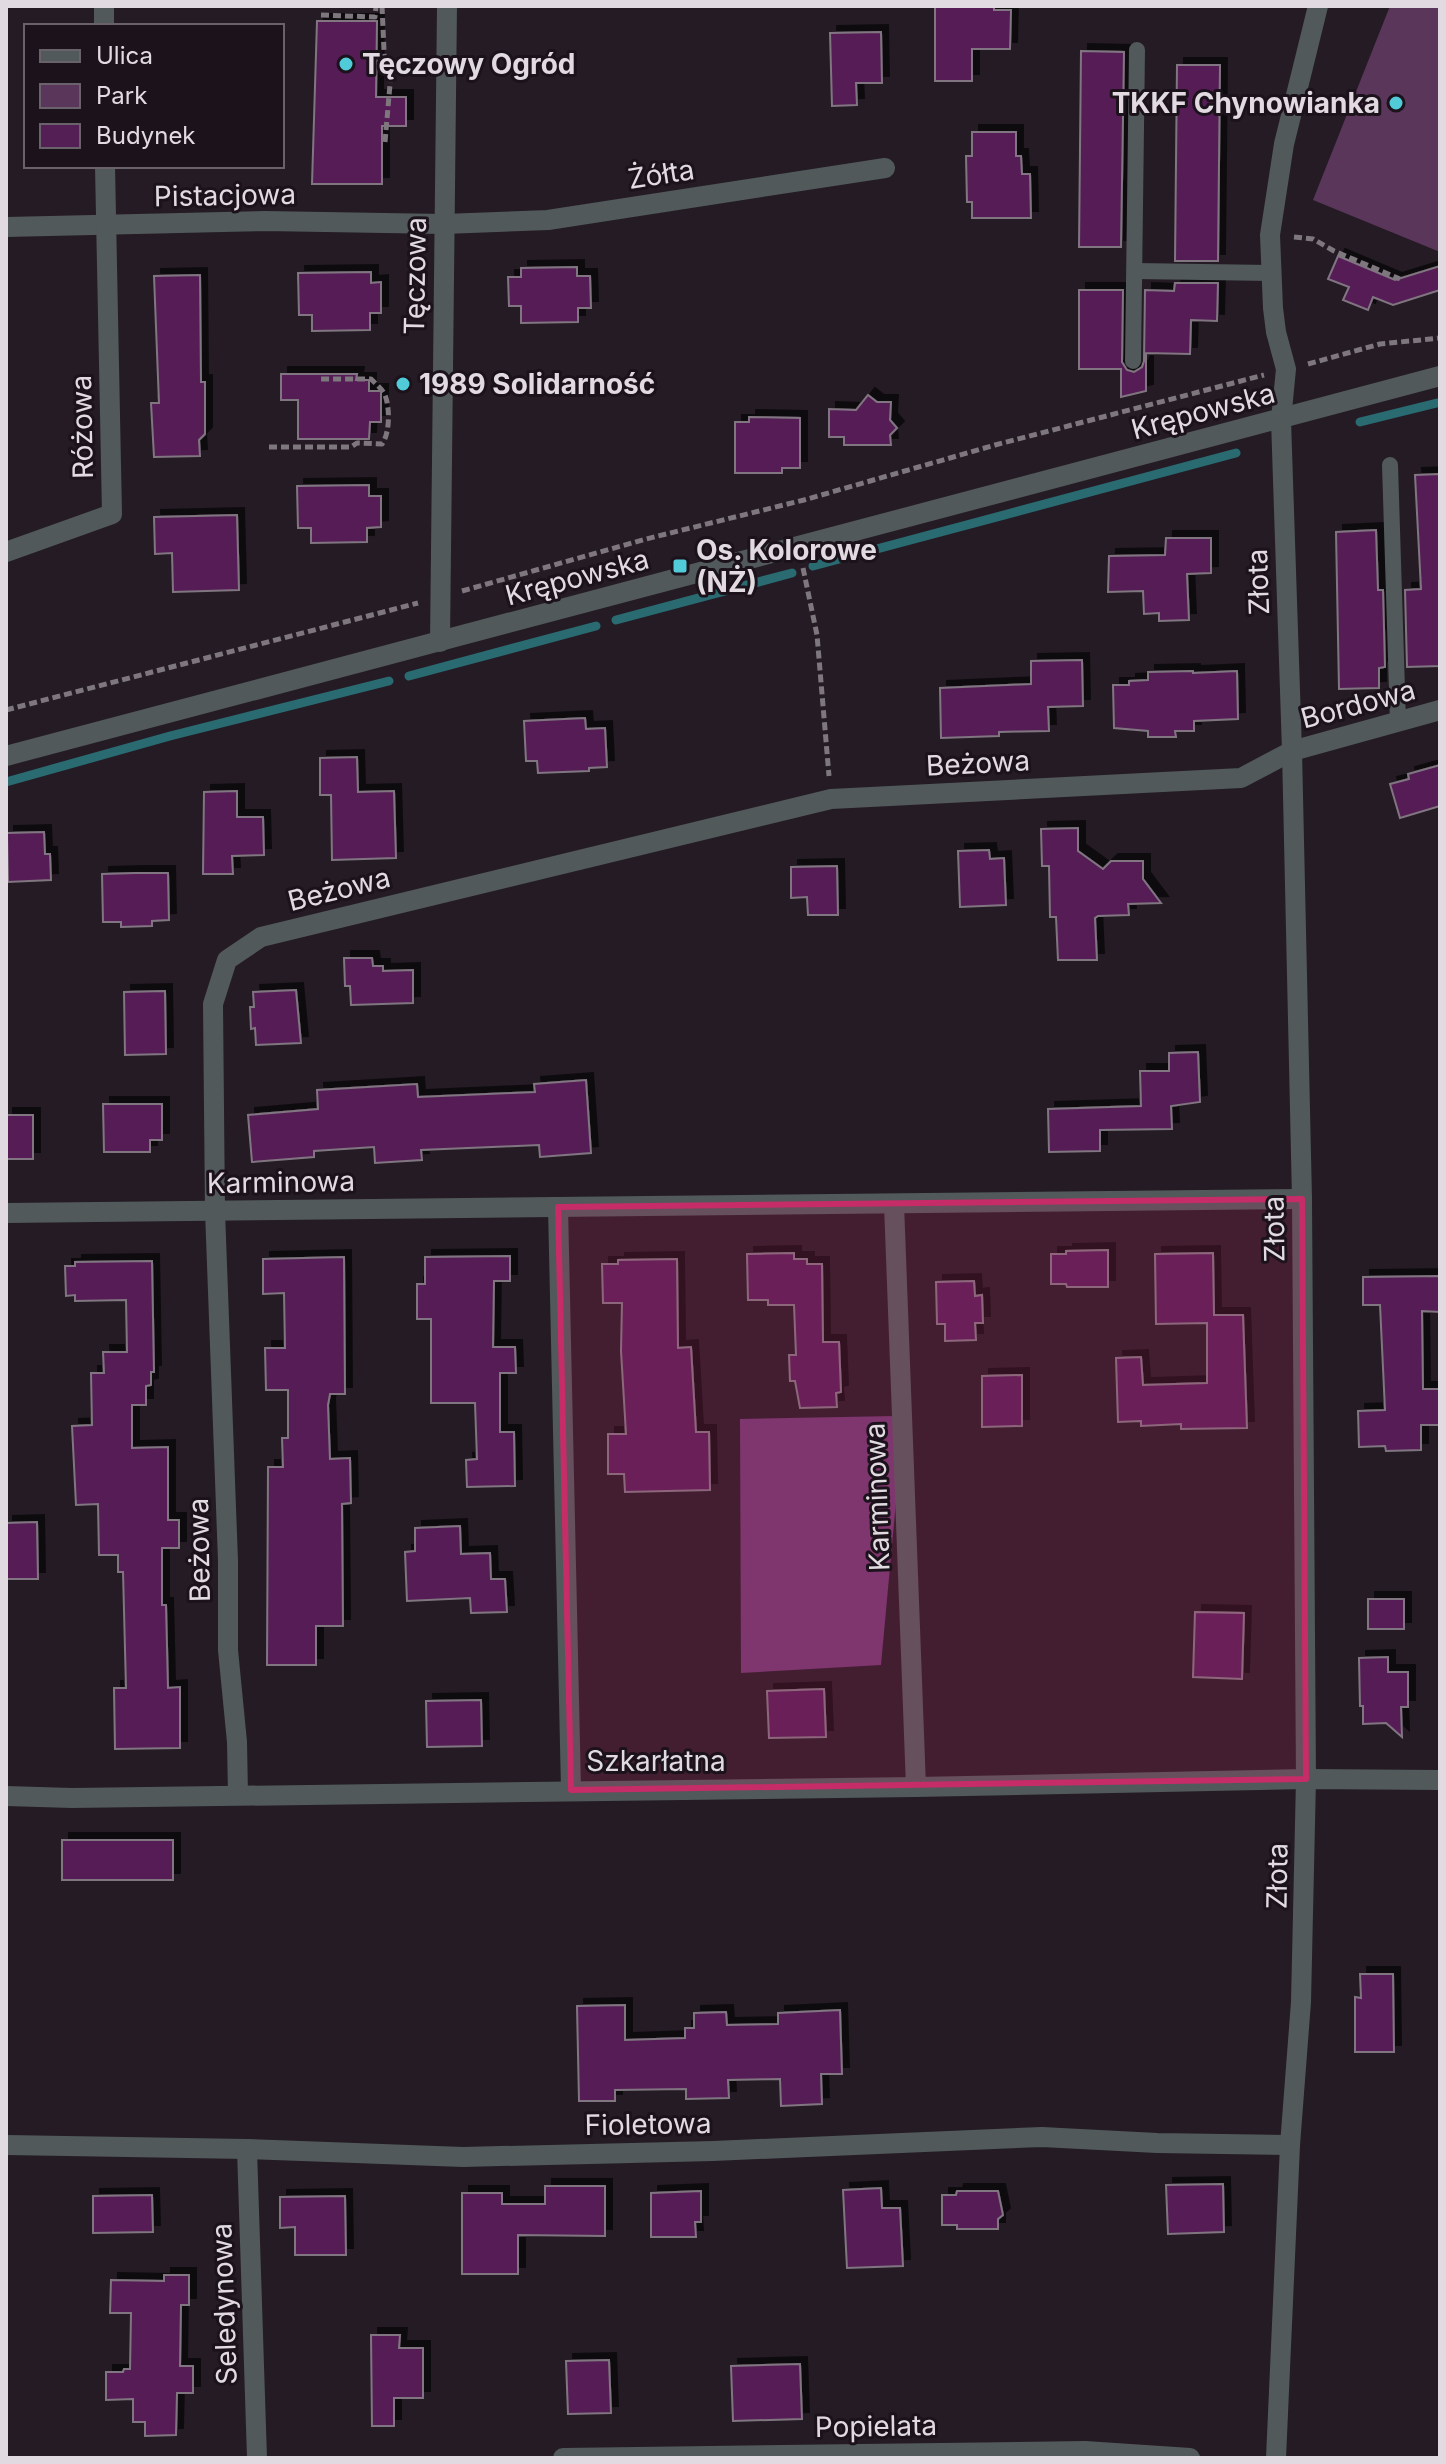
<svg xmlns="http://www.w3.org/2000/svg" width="1446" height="2464" font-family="Inter,sans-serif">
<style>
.green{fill:#5a365a}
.forest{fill:#6e386f}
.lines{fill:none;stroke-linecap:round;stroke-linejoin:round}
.stream{stroke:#2a6a71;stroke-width:9}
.building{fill:#541f55;stroke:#807580;stroke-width:2;filter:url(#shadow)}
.path{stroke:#7e777e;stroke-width:5;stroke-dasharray:8 4;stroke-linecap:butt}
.service{stroke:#51595a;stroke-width:16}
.minor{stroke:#51595a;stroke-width:20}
.tertiary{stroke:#51595a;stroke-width:20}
.marked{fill:#c52c68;fill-opacity:0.2;stroke:#c52c68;stroke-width:6;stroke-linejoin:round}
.poi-dot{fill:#52cbd8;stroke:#1b121b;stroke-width:3}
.labels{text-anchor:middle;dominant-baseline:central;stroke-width:6;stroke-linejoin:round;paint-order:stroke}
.poi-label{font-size:28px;font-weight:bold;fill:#e1dbe1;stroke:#1b121b;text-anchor:start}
.street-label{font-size:28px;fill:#e1dbe1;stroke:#1b121b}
</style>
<defs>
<filter id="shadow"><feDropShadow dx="7" dy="-7" stdDeviation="0" flood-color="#0009"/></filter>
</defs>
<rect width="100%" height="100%" fill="#241b24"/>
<polygon class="green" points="1390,6 1440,6 1440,252 1313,200"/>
<polygon class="forest" points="896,1416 899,1469 881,1665 741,1673 740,1419"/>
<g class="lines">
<g class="stream">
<polyline points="1360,422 1437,403"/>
<polyline points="813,566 1236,453"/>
<polyline points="616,620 792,573"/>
<polyline points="409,676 596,626"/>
<polyline points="6,782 170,736 389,681"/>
</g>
</g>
<g class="building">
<polygon points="935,6 994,6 994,10 1011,10 1010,49 972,49 972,81 935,81"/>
<polygon points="317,21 377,21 376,97 406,97 406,126 382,126 382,184 312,184"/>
<polygon points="881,32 882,83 856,83 857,105 832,106 830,33"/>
<polygon points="1081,51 1124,52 1121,247 1079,247"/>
<polygon points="1177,65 1220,65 1218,261 1175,261"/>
<polygon points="972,132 1016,132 1016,156 1021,156 1022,174 1030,174 1031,218 972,218 972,202 967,202 966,156 972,156"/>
<polygon points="1338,256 1395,280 1440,266 1440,290 1393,305 1373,297 1368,310 1343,300 1349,287 1328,279"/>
<polygon points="577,267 577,276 590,276 591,308 578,308 578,322 521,323 521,306 509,306 508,277 521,277 521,268"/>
<polygon points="371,272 371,283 381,282 381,313 370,313 370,330 312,331 312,315 299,315 298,273"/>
<polygon points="200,275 201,382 205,382 205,434 199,440 200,456 154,457 151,403 159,403 154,276"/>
<polygon points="1175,283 1218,283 1217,321 1191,320 1190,354 1146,353 1146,391 1121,397 1121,369 1079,369 1079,290 1123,290 1122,362 1127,370 1134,372 1142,367 1144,361 1145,290 1174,291"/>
<polygon points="281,374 357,374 356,380 369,380 369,391 381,391 381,422 370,422 369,439 298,439 298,400 281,400"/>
<polygon points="868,395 877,402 891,402 890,420 897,428 890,435 891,445 844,445 844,437 829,437 829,409 856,410"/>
<polygon points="749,417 800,418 800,468 782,468 782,473 735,473 735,422 749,422"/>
<polygon points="1440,474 1440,666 1407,667 1405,590 1421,589 1415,475"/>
<polygon points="369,485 369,496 381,496 381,527 367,528 367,542 311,543 311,528 298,528 297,486"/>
<polygon points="237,515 239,590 173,592 172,553 155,554 154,517"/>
<polygon points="1376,530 1378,590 1383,590 1385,667 1379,668 1379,688 1339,689 1336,532"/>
<polygon points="1166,538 1211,538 1211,573 1187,574 1189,620 1159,621 1159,613 1144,614 1143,591 1108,592 1109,556 1165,555"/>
<polygon points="1082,660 1083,706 1048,707 1049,731 999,732 999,736 941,738 940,688 1031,684 1031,661"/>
<polygon points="1193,671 1193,673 1237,671 1238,719 1194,721 1194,731 1175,731 1176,737 1148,737 1148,731 1114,728 1113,685 1129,685 1129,681 1148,680 1148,672"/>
<polygon points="585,718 586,729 605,728 607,767 589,768 589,771 538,773 537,761 526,761 524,721"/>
<polygon points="357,757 358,792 394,791 396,858 332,860 331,795 320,795 320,758"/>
<polygon points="1440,765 1440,806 1400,818 1390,784 1409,779 1408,774"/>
<polygon points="237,791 237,817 263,817 264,855 232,856 233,874 203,874 204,792"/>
<polygon points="1078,828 1078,851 1103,869 1111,861 1143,861 1143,879 1161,903 1128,904 1129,915 1098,916 1095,918 1097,960 1058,960 1056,917 1050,917 1049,866 1042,866 1041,829"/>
<polygon points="44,832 45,854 50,854 51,880 8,882 7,833"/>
<polygon points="989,850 990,859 1004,858 1006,905 960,907 958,851"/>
<polygon points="837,866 838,915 808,915 807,897 791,898 791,867"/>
<polygon points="135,873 168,873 169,920 152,921 152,926 121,927 121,922 103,922 102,874"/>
<polygon points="344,958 372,958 373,966 383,966 383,971 413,970 413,1003 351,1005 350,986 345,986"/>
<polygon points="296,990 301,1043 256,1045 255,1028 251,1029 250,1007 254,1007 253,992"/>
<polygon points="165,991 166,1054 125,1055 124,992"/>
<polygon points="1198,1052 1200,1102 1171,1106 1172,1129 1100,1130 1100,1151 1049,1152 1048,1109 1141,1106 1140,1071 1169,1071 1169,1053"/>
<polygon points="586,1080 591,1153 540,1157 539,1145 421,1150 422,1160 375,1163 374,1147 314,1151 314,1157 252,1162 248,1115 318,1109 317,1090 417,1084 418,1097 535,1092 534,1084"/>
<polygon points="103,1104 162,1104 162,1140 150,1140 150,1152 104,1152"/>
<rect x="6" y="1115" width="27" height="44"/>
<polygon points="1108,1250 1108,1287 1067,1287 1066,1284 1051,1284 1051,1254 1066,1254 1066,1251"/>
<polygon points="794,1253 794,1259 807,1259 807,1264 822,1264 823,1342 839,1342 841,1392 836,1393 837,1407 800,1408 795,1381 790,1381 789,1355 796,1355 794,1305 768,1305 768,1300 748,1300 747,1254"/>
<polygon points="1213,1253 1214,1315 1243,1315 1247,1428 1181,1429 1181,1424 1141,1426 1141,1421 1118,1422 1116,1358 1141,1357 1143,1385 1207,1383 1207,1323 1156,1324 1155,1254"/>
<polygon points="510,1256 510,1281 494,1281 493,1347 515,1347 516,1373 500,1373 500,1432 514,1432 515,1486 467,1487 466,1460 477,1459 475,1403 431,1403 431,1319 417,1319 417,1284 425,1284 425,1257"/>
<polygon points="344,1257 345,1394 330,1394 328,1405 330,1459 350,1458 351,1503 342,1504 343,1626 316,1626 316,1665 267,1665 268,1467 283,1467 282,1438 288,1438 288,1390 266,1390 265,1348 285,1348 284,1293 263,1294 263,1259"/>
<polygon points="677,1259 678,1348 691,1347 696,1432 709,1432 710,1490 625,1492 624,1474 608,1474 608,1434 626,1434 621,1351 622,1303 603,1303 602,1264 618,1264 618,1260"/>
<polygon points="152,1261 154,1372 151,1372 151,1385 146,1386 146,1405 132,1405 132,1448 168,1447 168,1520 179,1520 179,1548 162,1548 162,1605 166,1605 168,1688 180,1687 180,1748 115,1749 114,1688 126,1688 123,1572 118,1572 118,1555 99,1555 98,1504 76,1505 72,1426 92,1425 91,1373 104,1373 103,1352 127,1352 126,1300 75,1301 75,1295 66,1296 65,1266 75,1266 75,1262"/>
<polygon points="1440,1276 1440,1312 1422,1311 1423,1389 1440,1389 1440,1425 1421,1425 1421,1450 1386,1451 1385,1446 1359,1447 1358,1411 1385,1410 1380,1305 1363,1305 1363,1277"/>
<polygon points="974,1281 975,1296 982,1295 983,1323 975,1323 976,1340 945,1341 945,1324 937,1324 936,1282"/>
<polygon points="1022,1375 1022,1426 982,1427 982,1376"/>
<polygon points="37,1522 38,1579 6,1579 6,1523"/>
<polygon points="460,1526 461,1554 490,1553 491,1579 505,1579 507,1612 471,1613 470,1598 407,1601 405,1552 415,1551 415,1528"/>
<rect x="1368" y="1599" width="36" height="30"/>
<polygon points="1195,1612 1244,1613 1242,1679 1193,1677"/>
<polygon points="1388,1657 1388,1672 1408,1672 1408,1707 1401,1707 1402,1737 1386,1723 1363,1724 1363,1706 1360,1706 1359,1658"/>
<polygon points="824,1689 826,1737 769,1738 767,1691"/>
<polygon points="481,1700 482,1746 427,1747 426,1701"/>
<rect x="62" y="1840" width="111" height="40"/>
<polygon points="1360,1974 1393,1974 1394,2052 1355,2052 1355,1997 1361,1998"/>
<polygon points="625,2005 625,2040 685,2038 685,2028 694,2028 694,2013 726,2012 727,2025 778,2024 778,2013 840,2010 842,2074 821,2074 822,2104 781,2106 780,2079 728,2080 729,2098 686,2099 686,2089 615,2090 615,2101 579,2101 577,2006"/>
<polygon points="1223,2184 1224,2232 1168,2234 1166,2185"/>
<polygon points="545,2186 605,2186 605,2236 518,2235 518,2274 462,2274 462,2193 502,2193 502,2204 545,2204"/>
<polygon points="881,2188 882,2208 900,2208 903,2266 847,2268 843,2190"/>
<polygon points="701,2191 701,2222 695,2222 696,2237 651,2237 651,2193"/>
<polygon points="957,2191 998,2191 1003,2215 998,2219 998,2229 957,2229 957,2225 942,2225 942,2195 956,2195"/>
<polygon points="152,2195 153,2232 93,2233 93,2196"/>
<polygon points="345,2196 346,2255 295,2255 295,2227 280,2228 280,2197"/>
<polygon points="164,2275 189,2275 189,2305 181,2305 180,2366 193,2366 193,2393 177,2393 176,2435 145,2436 145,2422 133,2422 133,2399 106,2400 106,2372 123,2372 124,2369 130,2369 131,2313 110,2313 111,2280 164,2281"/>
<polygon points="371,2335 400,2335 399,2348 423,2348 423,2398 394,2398 394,2426 372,2426"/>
<polygon points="609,2360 611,2413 568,2414 566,2361"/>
<polygon points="800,2364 802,2419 733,2421 731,2366"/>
</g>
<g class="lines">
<g class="path">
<polyline points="382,6 385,73"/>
<polyline points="321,15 375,17 376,6"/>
<polyline points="385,142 391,73"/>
<polyline points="1294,237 1313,239 1334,251 1400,279"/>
<polyline points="1308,364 1380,344 1440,338"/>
<path d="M269,447H351L357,443L382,444C390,433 390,408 385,395C382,389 376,384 371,379H319"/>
<polyline points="803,568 817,635 829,776"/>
<polyline points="462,591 646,539 804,500 995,445 1264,375"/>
<polyline points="6,710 418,603"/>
</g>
<g class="service">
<polyline points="1135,271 1271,273"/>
<polyline points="1133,361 1137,50"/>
<polyline points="1390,465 1398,722"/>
</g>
<g class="minor">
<polyline points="104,6 104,26"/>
<polyline points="6,227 265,221 444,224 548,220 885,168"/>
<polyline points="6,552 112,514 105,166"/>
<polyline points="440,642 447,6"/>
<polyline points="894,1204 916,1787"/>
<polyline points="558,1207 571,1790"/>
<polyline points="6,1213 1302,1199"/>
<polyline points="238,1795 237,1742 228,1650 228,1561 215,1211 213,1004 227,960 261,937 831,799 1241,778 1292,751 1440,710"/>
<polyline points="6,1796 72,1798 916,1787 1306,1779 1440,1780"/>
<polyline points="6,2145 247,2149 463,2157 713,2151 1042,2137 1157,2143 1290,2145"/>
<polyline points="247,2149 257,2458"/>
<polyline points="563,2458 1085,2451 1190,2458"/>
<polyline points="1276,2458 1290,2145 1301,2002 1306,1779 1302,1199 1292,751 1281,420 1286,369 1276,332 1273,308 1270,235 1284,144 1318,6"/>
</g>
<polyline class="tertiary" points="6,756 1440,376"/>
</g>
<path class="marked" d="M1302,1199L1306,1779L571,1790L558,1207Z"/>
<g class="poi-dot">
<circle cx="346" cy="64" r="8"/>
<circle cx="1396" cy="103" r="8"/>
<circle cx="403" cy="384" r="8"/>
<rect x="672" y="558" width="16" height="16" rx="4"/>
</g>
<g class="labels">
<g class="poi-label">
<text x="362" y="64">Tęczowy Ogród</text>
<text x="1380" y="103" text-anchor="end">TKKF Chynowianka</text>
<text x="419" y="384">1989 Solidarność</text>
<text x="696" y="550">Os. Kolorowe<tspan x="696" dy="32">(NŻ)</tspan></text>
</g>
<g class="street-label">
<text transform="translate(661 174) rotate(-9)">Żółta</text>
<text transform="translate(225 195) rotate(-1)">Pistacjowa</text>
<text transform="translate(415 276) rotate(-89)">Tęczowa</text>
<text transform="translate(1203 411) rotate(-15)">Krępowska</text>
<text transform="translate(82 427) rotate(-91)">Różowa</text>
<text transform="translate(577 577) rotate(-15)">Krępowska</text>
<text transform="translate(1258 582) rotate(-92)">Złota</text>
<text transform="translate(1358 704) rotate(-15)">Bordowa</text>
<text transform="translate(978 763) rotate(-3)">Beżowa</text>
<text transform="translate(339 889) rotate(-14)">Beżowa</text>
<text transform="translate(281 1182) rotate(-1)">Karminowa</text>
<text transform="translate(1274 1229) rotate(-91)">Złota</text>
<text transform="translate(877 1497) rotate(-92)">Karminowa</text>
<text transform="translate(199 1550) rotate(-91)">Beżowa</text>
<text x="656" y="1761">Szkarłatna</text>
<text transform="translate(1277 1876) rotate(-89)">Złota</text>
<text transform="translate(648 2124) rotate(-1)">Fioletowa</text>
<text transform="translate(224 2304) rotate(-92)">Seledynowa</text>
<text transform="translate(876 2426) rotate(-1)">Popielata</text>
</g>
</g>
<rect width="1446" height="2464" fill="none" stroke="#e1dbe1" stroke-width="16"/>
<rect x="24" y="24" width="260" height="144" fill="#1b121b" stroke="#6a626a" stroke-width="2"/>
<rect x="40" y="50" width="40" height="12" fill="#51595a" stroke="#6a626a" stroke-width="2"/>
<text x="96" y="64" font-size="24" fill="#e1dbe1">Ulica</text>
<rect x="40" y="84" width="40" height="24" fill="#5a365a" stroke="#6a626a" stroke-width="2"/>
<text x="96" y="104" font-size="24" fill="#e1dbe1">Park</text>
<rect x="40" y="124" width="40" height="24" fill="#541f55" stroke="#6a626a" stroke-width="2"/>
<text x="96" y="144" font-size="24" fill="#e1dbe1">Budynek</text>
</svg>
